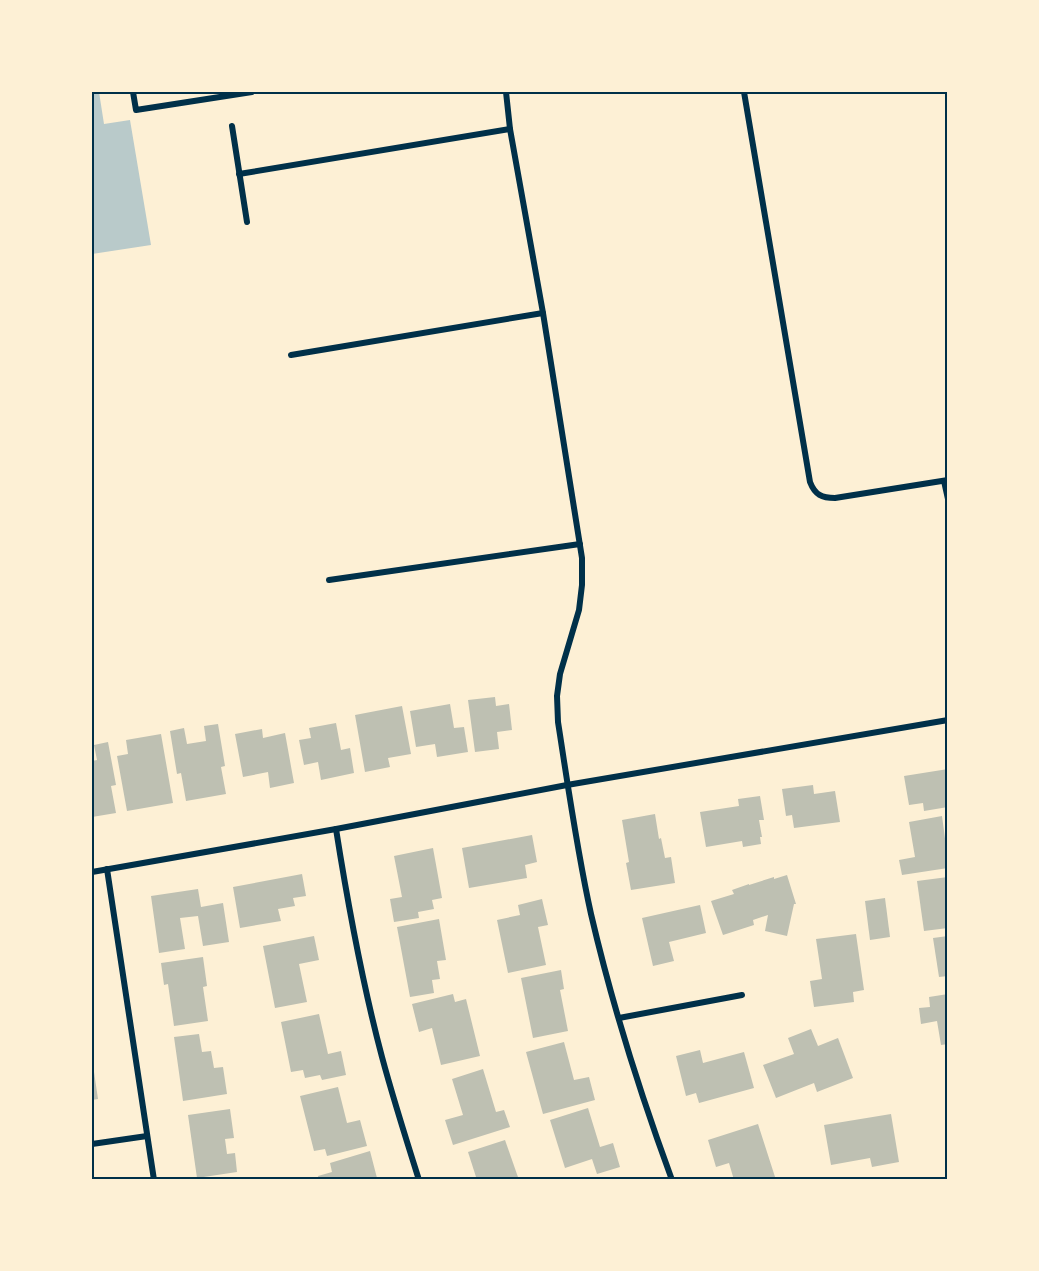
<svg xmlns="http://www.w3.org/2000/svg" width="1039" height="1271" font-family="Roboto,sans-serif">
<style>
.green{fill:#b9caca}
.building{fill:#bec0b2}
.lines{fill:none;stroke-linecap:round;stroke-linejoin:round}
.minor{stroke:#003049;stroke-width:6}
.neatline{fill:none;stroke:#003049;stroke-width:2}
</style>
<rect width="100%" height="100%" fill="#fdf0d5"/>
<polygon class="green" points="92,92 99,92 104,124 130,120 151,245 92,254"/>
<g class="building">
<polygon points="495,697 496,706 509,704 512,730 497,732 499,749 475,752 468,700"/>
<polygon points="450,704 454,728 464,727 468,752 437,757 435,744 416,747 410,711"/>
<polygon points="402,706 411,754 388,758 390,767 365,772 355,715"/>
<polygon points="336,723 341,750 350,748 354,773 321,780 318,762 304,765 299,740 311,738 309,728"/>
<polygon points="218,724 225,766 221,767 226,794 186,801 181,773 177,774 170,731 184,728 187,744 206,741 204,726"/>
<polygon points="262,729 263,738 285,733 294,783 270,788 268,772 243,777 235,734"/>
<polygon points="161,734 173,803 127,811 117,756 128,754 126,740"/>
<polygon points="108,742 116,785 111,786 116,813 92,817 92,761 97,760 94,745"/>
<polygon points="948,769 948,807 924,811 923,803 909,805 904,776"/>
<polygon points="813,785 814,794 835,791 840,822 794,828 792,815 786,816 782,789"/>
<polygon points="760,796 764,820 759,820 762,837 760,837 761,844 743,847 742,841 706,847 700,812 739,806 738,799"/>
<polygon points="655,814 659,839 661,838 665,858 671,857 675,883 631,890 626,863 629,862 622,820"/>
<polygon points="942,816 946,846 948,845 948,868 902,875 899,860 915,857 909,822"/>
<polygon points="532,835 537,862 525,865 527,878 469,888 462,848"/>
<polygon points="433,848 442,898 432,900 434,909 418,912 419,918 394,922 390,899 402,897 394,856"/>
<polygon points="302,874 306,896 293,898 295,906 278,909 281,921 240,928 233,887"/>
<polygon points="787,875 796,904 794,904 787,936 765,931 768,915 753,920 754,925 723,935 711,901 734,894 732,890 749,884 749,885 774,877 774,879"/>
<polygon points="948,877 948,928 924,931 917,881"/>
<polygon points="198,889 201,907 223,903 229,942 203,946 198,916 180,918 185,949 159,953 151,896"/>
<polygon points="885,898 890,937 870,940 865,901"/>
<polygon points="542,899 548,925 538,927 546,965 508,973 497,920 520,915 518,905"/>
<polygon points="700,905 706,933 669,942 674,961 653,966 642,918"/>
<polygon points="439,919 446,960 437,961 440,979 432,980 434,993 410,997 397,927"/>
<polygon points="856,934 864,990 853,992 854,1002 814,1007 810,981 822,979 816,939"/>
<polygon points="314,936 319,960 299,964 307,1002 275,1008 263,946"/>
<polygon points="948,936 948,976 939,977 933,938"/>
<polygon points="203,957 207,986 203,987 208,1021 174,1026 168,984 164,985 161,963"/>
<polygon points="561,970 564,989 560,990 568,1031 533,1038 521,978"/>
<polygon points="453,994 455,1002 466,999 480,1056 441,1065 432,1028 419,1032 412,1004"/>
<polygon points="948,994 948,1044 941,1045 937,1021 921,1024 919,1008 930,1007 929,997"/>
<polygon points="319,1014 328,1054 341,1051 346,1075 322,1080 320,1075 305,1078 303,1070 291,1072 281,1022"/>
<polygon points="811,1029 818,1046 838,1038 853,1078 817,1092 814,1083 776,1098 763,1065 794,1054 788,1038"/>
<polygon points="199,1034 202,1052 211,1051 214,1068 223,1067 227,1094 183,1101 174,1037"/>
<polygon points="564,1042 574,1080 589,1077 595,1100 543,1114 526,1052"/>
<polygon points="700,1050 703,1063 744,1052 754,1088 699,1103 696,1093 686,1096 676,1056"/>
<polygon points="92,1065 93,1065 98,1099 92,1100"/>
<polygon points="483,1069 496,1112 504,1110 510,1127 453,1145 445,1120 463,1115 452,1079"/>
<polygon points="338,1087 347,1123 360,1120 367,1146 327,1156 325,1149 314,1151 300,1096"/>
<polygon points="588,1108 600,1147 613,1143 620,1167 597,1174 592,1159 565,1168 550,1120"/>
<polygon points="230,1109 234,1138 225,1139 227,1154 235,1153 237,1172 197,1178 188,1115"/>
<polygon points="891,1114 899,1162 872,1167 870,1158 831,1165 824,1125"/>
<polygon points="758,1124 776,1180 734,1180 729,1163 716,1167 708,1140"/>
<polygon points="505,1140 519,1180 477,1180 468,1152"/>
<polygon points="370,1151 377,1178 371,1180 319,1180 318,1176 332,1172 330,1163"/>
</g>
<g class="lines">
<g class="minor">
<polyline points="133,92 136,110 252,92"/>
<path d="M506,92L510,129L543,313L582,558V585L579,610L560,674L557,696L558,722C568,786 577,851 591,914C612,1004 640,1093 672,1180"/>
<path d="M744,92L810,482C815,495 822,498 835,498L948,480"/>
<polyline points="232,126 247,222"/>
<polyline points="239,174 510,129"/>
<polyline points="291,355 543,313"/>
<polyline points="944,481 948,499"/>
<polyline points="329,580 580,544"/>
<path d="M336,829C348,905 362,982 382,1057C393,1098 406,1139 419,1180"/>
<polyline points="107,869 154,1180"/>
<polyline points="92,872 336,829 567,785 948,720"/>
<polyline points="619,1018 742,995"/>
<polyline points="92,1144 147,1136"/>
</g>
</g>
<rect width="1039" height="1271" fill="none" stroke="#fdf0d5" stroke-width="186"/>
<rect x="93" y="93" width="853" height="1085" class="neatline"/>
</svg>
